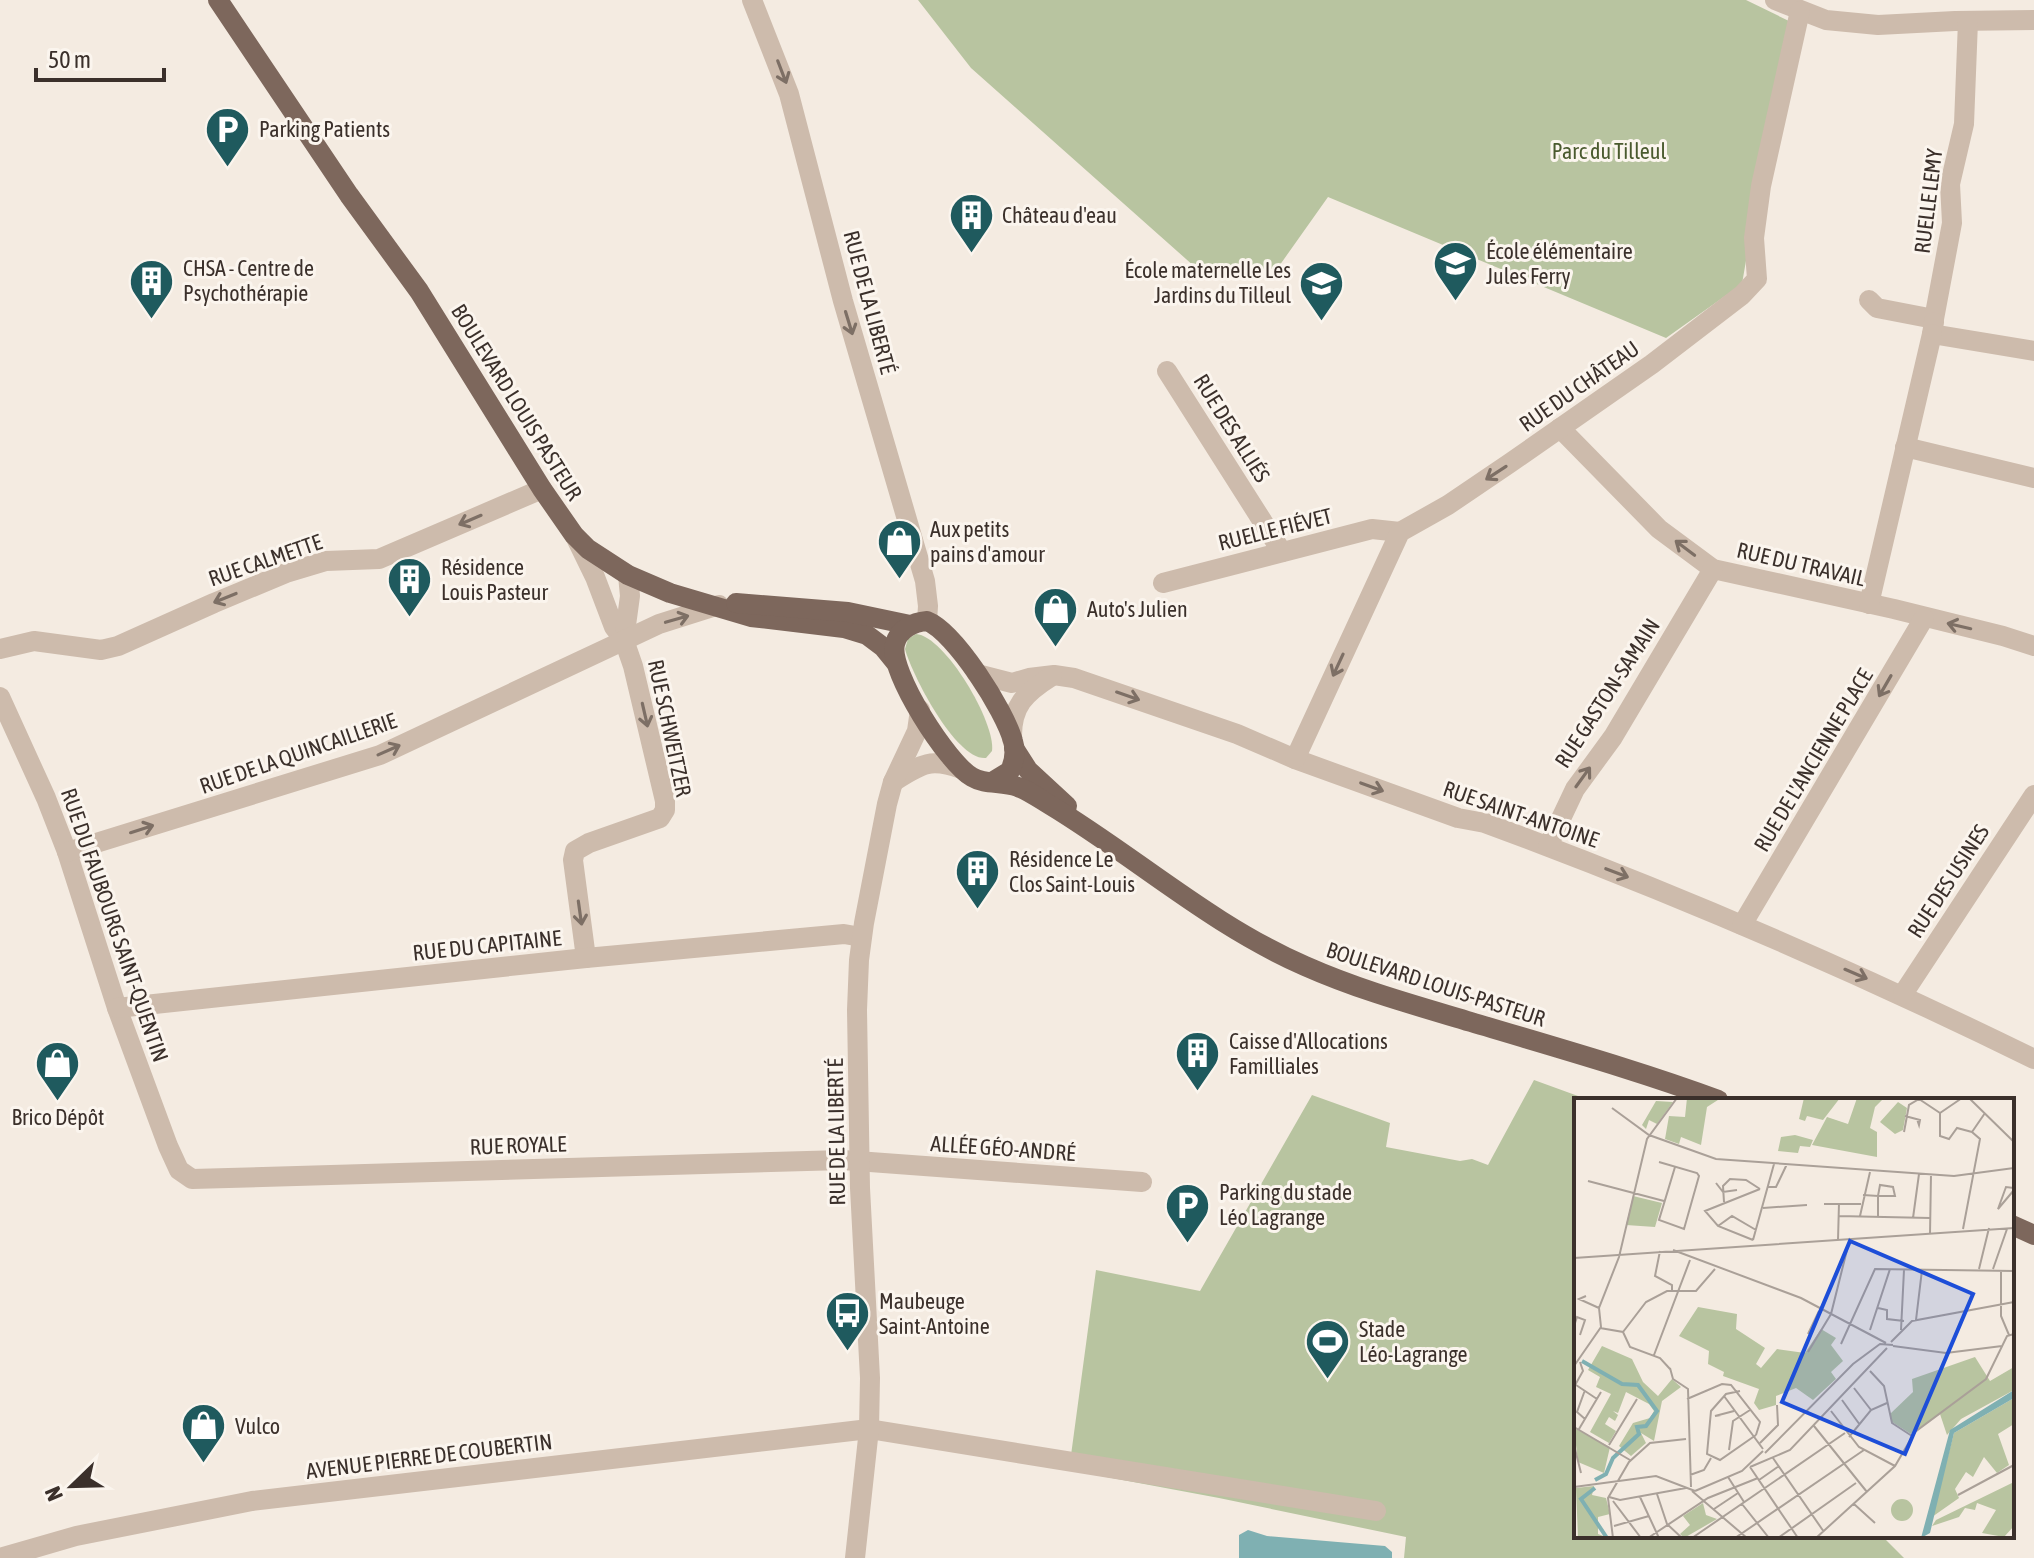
<svg xmlns="http://www.w3.org/2000/svg" width="2034" height="1558" font-family="'Asap Condensed',sans-serif">
<style>
.green{fill:#b8c4a0}
.water{fill:#7fb0b2}
.lines{fill:none;stroke-linecap:round;stroke-linejoin:round}
.minor{stroke:#cdbbac;stroke-width:20}
.major{stroke:#7d675c;stroke-width:20}
.oneway{stroke:#7d6f65}
.labels{text-anchor:middle;dominant-baseline:central;stroke-width:6;stroke-linejoin:round;paint-order:stroke}
.poi-label{font-size:22px;fill:#3b302b;stroke:#fbf5ee;text-anchor:start}
.park-label{font-size:22px;fill:#4a5a2e;stroke:#fbf5ee}
.street-label{font-size:22px;fill:#3b302b;stroke:#fbf5ee}
.inset-river{fill:none;stroke:#7fb0b2;stroke-width:4}
.inset-road{fill:none;stroke:#aaa098;stroke-width:2}
.view{fill:#1d4ed8;fill-opacity:0.15;stroke:#1d4ed8;stroke-width:4}
.inset-edge{fill:none;stroke:#3b302b;stroke-width:4}
</style>
<rect width="100%" height="100%" fill="#f4ebe1"/>
<g class="green">
<polygon points="918,0 1746,0 1791,22 1761,173 1742,284 1666,338 1328,197 1277,269 1195,267 971,68"/>
<path d="M916,634C945,636 996,723 992,751L986,758C956,761 912,675 905,649L908,639Z"/>
<polygon points="1534,1080 1589,1100 1576,1100 1576,1536 1882,1536 1904,1558 1404,1558 1406,1537 1219,1498 1069,1470 1096,1270 1200,1291 1312,1095 1390,1123 1386,1147 1460,1161 1472,1159 1488,1165"/>
</g>
<polygon class="water" points="1248,1530 1267,1536 1385,1546 1392,1552 1392,1558 1239,1558 1239,1535"/>
<g class="lines">
<g class="minor">
<polyline points="752,0 789,94 843,301 925,581 928,606 927,621"/>
<polyline points="1775,0 1826,20 1878,25 1955,21 2034,20"/>
<polyline points="1869,300 1877,308 1934,319 1952,223 1950,184 1964,124 1968,21"/>
<polyline points="1934,322 1932,334 2034,351"/>
<polyline points="1167,371 1282,552"/>
<polyline points="1560,428 1659,529 1713,569 1894,609 2003,636 2034,646"/>
<polyline points="1905,447 2034,478"/>
<polyline points="575,536 595,577 614,627 624,640 633,666 665,801 665,810 660,818 589,843 575,851 573,860 586,958"/>
<polyline points="1163,583 1372,529 1400,532"/>
<polyline points="1869,604 1932,334"/>
<polyline points="624,640 630,596 628,575"/>
<polyline points="0,649 34,641 101,650 118,646 214,603 286,573 326,561 379,559 542,489"/>
<path d="M977,674L1012,683L1029,678L1054,675L1074,678L1237,734L1295,759L1458,818L1485,823C1672,892 1855,971 2034,1059"/>
<polyline points="0,697 46,798 67,852 117,1008 168,1146 179,1170 192,1179 843,1160 1142,1182"/>
<path d="M1012,739C1011,706 1025,693 1052,676"/>
<polyline points="1295,759 1400,532 1448,505 1510,463 1652,364 1742,295 1757,279 1754,238 1761,186 1800,11"/>
<path d="M893,782C920,765 929,757 961,769"/>
<polyline points="1548,846 1575,789 1613,737 1713,569"/>
<polyline points="67,852 380,755 659,624 719,605"/>
<polyline points="1742,925 1924,618"/>
<polyline points="1903,994 2034,795"/>
<polyline points="117,1008 586,958 844,934 861,937"/>
<polyline points="0,1558 76,1536 252,1501 869,1429 1376,1511"/>
<polyline points="855,1558 869,1429 870,1378 860,1188 857,1010 859,960 864,923 887,804 893,782 917,731 920,710"/>
</g>
<g class="major">
<polyline points="218,0 349,195 419,291 542,489 574,535 588,549 628,575 670,593 751,617 844,628 867,635 883,647 896,663"/>
<polyline points="736,603 848,612 910,625"/>
<polyline points="1014,748 1028,770 1067,806"/>
<path d="M992,782L1010,771C1014,762 1016,751 1013,741C1005,711 955,632 927,621C913,622 898,630 895,644C888,671 948,764 972,777C985,785 1003,781 1018,787C1029,791 1040,799 1050,805C1136,857 1211,925 1305,966C1359,990 1414,1005 1471,1022C1554,1047 1637,1070 1718,1100"/>
<polyline points="2012,1225 2034,1235"/>
</g>
</g>
<defs><path id="oneway-shaft" d="M-6 0H5M1.5-3L5.5 0L1.5 3" fill="none" stroke-width="1.6" stroke-linecap="round" stroke-linejoin="round" transform="scale(2)"/></defs>
<g class="oneway">
<use href="#oneway-shaft" transform="translate(782 72) rotate(69)"/>
<use href="#oneway-shaft" transform="translate(849 323) rotate(73)"/>
<use href="#oneway-shaft" transform="translate(1496 473) rotate(147)"/>
<use href="#oneway-shaft" transform="translate(470 520) rotate(157)"/>
<use href="#oneway-shaft" transform="translate(1685 548) rotate(-143)"/>
<use href="#oneway-shaft" transform="translate(225 598) rotate(158)"/>
<use href="#oneway-shaft" transform="translate(677 619) rotate(-16)"/>
<use href="#oneway-shaft" transform="translate(1959 626) rotate(-167)"/>
<use href="#oneway-shaft" transform="translate(1338 665) rotate(115)"/>
<use href="#oneway-shaft" transform="translate(1885 686) rotate(120)"/>
<use href="#oneway-shaft" transform="translate(1128 696) rotate(19)"/>
<use href="#oneway-shaft" transform="translate(645 715) rotate(77)"/>
<use href="#oneway-shaft" transform="translate(389 750) rotate(-24)"/>
<use href="#oneway-shaft" transform="translate(1583 777) rotate(-54)"/>
<use href="#oneway-shaft" transform="translate(1372 787) rotate(20)"/>
<use href="#oneway-shaft" transform="translate(142 829) rotate(-18)"/>
<use href="#oneway-shaft" transform="translate(1617 873) rotate(21)"/>
<use href="#oneway-shaft" transform="translate(580 913) rotate(82)"/>
<use href="#oneway-shaft" transform="translate(1856 974) rotate(23)"/>
</g>
<defs>
<symbol id="parking-pin" viewBox="-11 -11 22 30"><path d="M0 17L-7.5 6A9.5 9.5 0 1 1 7.5 6Z" fill="#1f5a5e" stroke="#fbf5ee"/><path d="M-3.5-5.5H1a3.5 3.5 0 0 1 0 7H-1V5.5H-3.5ZM-1-3.4V-.6H.8a1.4 1.4 0 0 0 0-2.8Z" fill="#fff"/></symbol>
<symbol id="building-pin" viewBox="-11 -11 22 30"><path d="M0 17L-7.5 6A9.5 9.5 0 1 1 7.5 6Z" fill="#1f5a5e" stroke="#fbf5ee"/><path d="M-4-6H4V6H1V3H-1V6H-4ZM-2.5-4.3h1.7v1.8h-1.7ZM.8-4.3h1.7v1.8H.8ZM-2.5-1h1.7V.8h-1.7ZM.8-1h1.7V.8H.8Z" fill="#fff"/></symbol>
<symbol id="school-pin" viewBox="-11 -11 22 30"><path d="M0 17L-7.5 6A9.5 9.5 0 1 1 7.5 6Z" fill="#1f5a5e" stroke="#fbf5ee"/><path d="M0-5L7-2L0 1L-7-2ZM-4 1L0 2.5L4 1V4Q0 6-4 4Z" fill="#fff"/></symbol>
<symbol id="shop-pin" viewBox="-11 -11 22 30"><path d="M0 17L-7.5 6A9.5 9.5 0 1 1 7.5 6Z" fill="#1f5a5e" stroke="#fbf5ee"/><path d="M-5-2.5h2.3a2.7 3.5 0 0 1 5.4 0H5L5.5 6h-11ZM-1.5-2.5h3a1.5 2.3 0 0 0-3 0Z" fill="#fff"/></symbol>
<symbol id="bus-pin" viewBox="-11 -11 22 30"><path d="M0 17L-7.5 6A9.5 9.5 0 1 1 7.5 6Z" fill="#1f5a5e" stroke="#fbf5ee"/><path d="M-5-6H5V4H4V6H2V4H-2V6H-4V4H-5ZM-3.5-4V0h7V-4ZM-3.5 1.2v1.5H-2V1.2ZM2 1.2v1.5H3.5V1.2Z" fill="#fff"/></symbol>
<symbol id="stadium-pin" viewBox="-11 -11 22 30"><path d="M0 17L-7.5 6A9.5 9.5 0 1 1 7.5 6Z" fill="#1f5a5e" stroke="#fbf5ee"/><path d="M0-5a6.5 5 0 1 0 0 10a6.5 5 0 1 0 0-10ZM-3.5-1.8h7v3.6h-7Z" fill="#fff"/></symbol>
</defs>
<g fill-rule="evenodd">
<use href="#parking-pin" x="202" y="104" width="51" height="69"/>
<use href="#building-pin" x="946" y="190" width="51" height="69"/>
<use href="#school-pin" x="1430" y="238" width="51" height="69"/>
<use href="#building-pin" x="126" y="256" width="51" height="69"/>
<use href="#school-pin" x="1296" y="258" width="51" height="69"/>
<use href="#shop-pin" x="874" y="516" width="51" height="69"/>
<use href="#building-pin" x="384" y="554" width="51" height="69"/>
<use href="#shop-pin" x="1030" y="584" width="51" height="69"/>
<use href="#building-pin" x="952" y="846" width="51" height="69"/>
<use href="#building-pin" x="1172" y="1028" width="51" height="69"/>
<use href="#shop-pin" x="32" y="1038" width="51" height="69"/>
<use href="#parking-pin" x="1162" y="1180" width="51" height="69"/>
<use href="#bus-pin" x="822" y="1288" width="51" height="69"/>
<use href="#stadium-pin" x="1302" y="1316" width="51" height="69"/>
<use href="#shop-pin" x="178" y="1400" width="51" height="69"/>
</g>
<g class="labels">
<g class="poi-label">
<text x="259" y="129">Parking Patients</text>
<text x="1002" y="215">Château d'eau</text>
<text x="1486" y="251">École élémentaire<tspan x="1486" dy="25">Jules Ferry</tspan></text>
<text x="183" y="268">CHSA - Centre de<tspan x="183" dy="25">Psychothérapie</tspan></text>
<text x="1291" y="270" text-anchor="end">École maternelle Les<tspan x="1291" dy="25">Jardins du Tilleul</tspan></text>
<text x="930" y="529">Aux petits<tspan x="930" dy="25">pains d'amour</tspan></text>
<text x="441" y="567">Résidence<tspan x="441" dy="25">Louis Pasteur</tspan></text>
<text x="1087" y="609">Auto's Julien</text>
<text x="1009" y="859">Résidence Le<tspan x="1009" dy="25">Clos Saint-Louis</tspan></text>
<text x="1229" y="1041">Caisse d'Allocations<tspan x="1229" dy="25">Familliales</tspan></text>
<text x="58" y="1117" text-anchor="middle">Brico Dépôt</text>
<text x="1219" y="1192">Parking du stade<tspan x="1219" dy="25">Léo Lagrange</tspan></text>
<text x="879" y="1301">Maubeuge<tspan x="879" dy="25">Saint-Antoine</tspan></text>
<text x="1359" y="1329">Stade<tspan x="1359" dy="25">Léo-Lagrange</tspan></text>
<text x="235" y="1426">Vulco</text>
</g>
<g class="park-label">
<text x="1609" y="151">Parc du Tilleul</text>
</g>
<g class="street-label">
<text transform="translate(1928 201) rotate(-83)">RUELLE LEMY</text>
<text transform="translate(870 302) rotate(75)">RUE DE LA LIBERTÉ</text>
<text transform="translate(1579 386) rotate(-35)">RUE DU CHÂTEAU</text>
<text transform="translate(517 402) rotate(58)">BOULEVARD LOUIS PASTEUR</text>
<text transform="translate(1232 428) rotate(58)">RUE DES ALLIÉS</text>
<text transform="translate(1275 529) rotate(-14)">RUELLE FIÉVET</text>
<text transform="translate(265 560) rotate(-19)">RUE CALMETTE</text>
<text transform="translate(1801 564) rotate(13)">RUE DU TRAVAIL</text>
<text transform="translate(1607 693) rotate(-57)">RUE GASTON-SAMAIN</text>
<text transform="translate(670 728) rotate(78)">RUE SCHWEITZER</text>
<text transform="translate(298 753) rotate(-19)">RUE DE LA QUINCAILLERIE</text>
<text transform="translate(1813 760) rotate(-59)">RUE DE L'ANCIENNE PLACE</text>
<text transform="translate(1521 814) rotate(19)">RUE SAINT-ANTOINE</text>
<text transform="translate(1948 881) rotate(-57)">RUE DES USINES</text>
<text transform="translate(115 925) rotate(71)">RUE DU FAUBOURG SAINT-QUENTIN</text>
<text transform="translate(487 945) rotate(-6)">RUE DU CAPITAINE</text>
<text transform="translate(1436 984) rotate(18)">BOULEVARD LOUIS-PASTEUR</text>
<text transform="translate(836 1132) rotate(-91)">RUE DE LA LIBERTÉ</text>
<text transform="translate(518 1145) rotate(-2)">RUE ROYALE</text>
<text transform="translate(1003 1148) rotate(4)">ALLÉE GÉO-ANDRÉ</text>
<text transform="translate(429 1456) rotate(-7)">AVENUE PIERRE DE COUBERTIN</text>
</g>
</g>
<g transform="translate(1574 1098)">
<rect width="440" height="440" fill="#f4ebe1"/>
<path d="M113,0H147L133,9L127,47L107,39L105,46L91,41L95,18L111,19ZM230,0H266L249,22L233,18L231,23L225,21ZM283,0H310L301,9L296,30L303,34V59L238,47L253,19L274,26ZM82,3L99,4L83,26L75,22L72,31L68,27ZM324,4L333,10L329,32L321,36L306,24ZM221,37L239,42L236,49L226,48L224,55L204,53L207,39ZM59,98L88,105L81,129L52,127ZM124,209L163,216L162,231L191,250L182,266L187,270L203,251L231,255L247,231L262,240L257,247L269,263L257,274L262,281L239,302L222,290L202,298V307L185,312L180,305L185,291L149,278L150,274L134,266L135,253L105,238ZM28,248L58,261L69,284L84,298L98,281L107,289L88,303L80,343L67,335L72,345L57,358L45,348L59,325L76,320L80,313L75,306L52,294L44,315L39,313L44,317L41,323L35,319L31,326L42,333L35,345L16,334L37,296L22,289L26,279L14,272ZM401,259L416,283L440,269V292L387,321L373,337L366,316L337,336L318,324L316,316L339,294L338,281ZM440,300V326L424,336L435,367L423,375L410,359L399,379L392,374L381,391L385,400L358,419L380,335ZM0,330L36,349L30,375L4,364ZM440,384V428L430,439L408,435L422,412L403,405L401,412L391,410L385,419L358,428L362,422ZM20,388L18,397L32,400L36,416L24,419V436L35,440H4L2,390ZM317 412a11 11 0 1 1 22 0a11 11 0 1 1-22 0ZM129,405L132,417L143,421L110,440L106,436L116,427L109,418Z" fill="#b8c4a0"/>
<path d="M440,292V300L380,335L356,435L347,440L376,332Z" fill="#7fb0b2"/>
<path class="inset-river" d="M8,263L48,286L64,287L83,313L72,328L63,329L65,336L39,360L32,376L21,382M21,390L7,401L33,440"/>
<path class="inset-road" d="M395,0L440,44M345,1L366,15V38L375,41L383,30L398,34M38,10L75,37L142,61L380,78L440,70M366,15L388,0M331,18L346,22L345,27L343,21M330,34L335,7L345,1M85,64L123,75L125,78L110,131L85,122L101,69M14,83L90,103M142,85L149,94L163,92M194,89H202L213,66M440,90L432,89L424,111L440,92M289,97L304,98L306,87L319,89L321,98H304V119M150,104L149,88L156,81L172,82L186,91M250,106H287M189,110L233,107M264,118L356,120M286,118L296,74M339,120L345,76M144,128L158,118L182,132M389,131L406,41L398,34L411,15M356,136L357,76M179,142L144,128L131,113L186,91M179,142L200,66M264,142L265,105M99,152L227,200L312,245M86,153L81,178L98,187V193M0,160L440,130M405,171L415,130M419,171L433,131M427,172V218L435,237M12,198L5,201L25,210M304,210L313,212V221L330,223M342,222L348,172M0,228L3,219L11,222L6,237M26,230L49,234L56,249L86,260L96,271M296,232L316,171M327,232L330,172M49,234L72,204L93,193H122L141,171M234,236L245,213M317,244L338,223L440,204M267,246L301,171L440,173M319,248L372,255L428,248M234,254L257,216L276,140M80,257L116,162M0,268L27,229L25,210L45,159L73,41L103,0M96,270L99,281L114,291L117,389M296,273L310,288L318,325L338,338M2,287L23,301M0,289L9,273L6,264M280,290L297,312M11,292L3,314L11,321M166,293L152,296L137,313L133,356L146,362L182,337M150,298L189,351M113,301L148,286L157,287L186,324L182,337M268,302L286,327M257,313L285,349L321,368M147,317L141,318L160,313M240,328L293,394M0,329L56,362M5,331L27,294M275,339L297,312L313,305M186,345L204,327L203,307M0,347L7,375M35,347L63,301M155,352L159,323L176,312M191,355L279,266L306,246L319,247M199,360L250,434M176,369L216,352L313,250M176,369L224,440M116,377L130,372L137,360M154,379L170,404M185,382L205,368M0,389L82,378L121,393M118,393L173,440M121,393L168,373L189,353M83,396L93,426L108,440M384,397L440,367M35,399L46,402L112,390M66,399L85,440M39,403L67,440M168,406L195,440M280,406L301,425M140,411L164,395M40,428L75,418M39,440L34,400L55,364L76,345L112,341M74,440L134,400L184,380M118,440L271,335M161,440L290,352M204,440L282,385M242,440L321,368L341,334L412,281L433,238L440,236"/>
<path class="view" d="M276,143L399,196L331,356L208,304Z"/>
<rect width="440" height="440" class="inset-edge"/>
</g>
<g transform="translate(72 1486) rotate(247)" stroke="#fbf5ee" stroke-width="6" paint-order="stroke">
<path d="M0-6L14 30L0 20L-14 30Z" fill="#3b302b"/>
<text y="-12" font-size="22" font-weight="bold" text-anchor="middle" fill="#3b302b">N</text>
</g>
<path d="M36 68v12h128v-12" fill="none" stroke="#3b302b" stroke-width="4"/>
<text x="48" y="68" font-size="24" fill="#3b302b" stroke="#fbf5ee" stroke-width="6" paint-order="stroke">50 m</text>
</svg>
